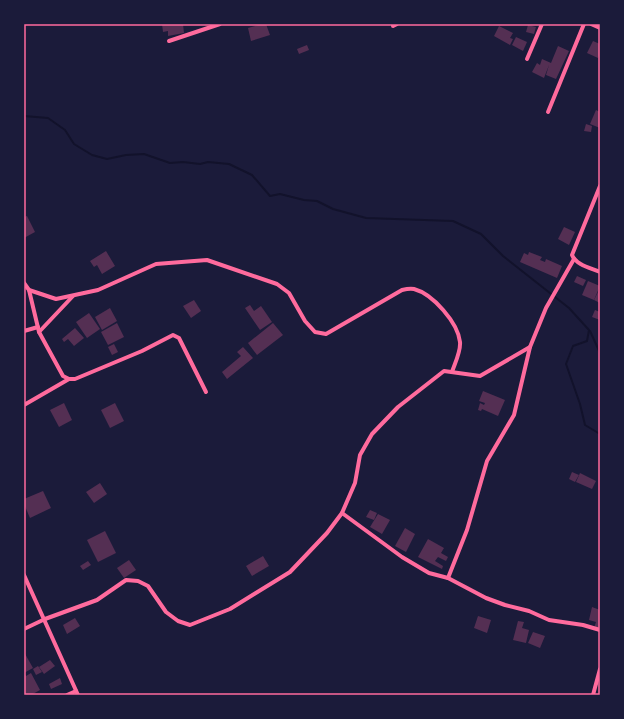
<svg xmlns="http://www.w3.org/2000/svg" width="624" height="719" font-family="Helvetica,sans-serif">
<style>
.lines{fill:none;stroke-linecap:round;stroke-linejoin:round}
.stream{stroke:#12122b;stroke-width:2}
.building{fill:#542f53}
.minor{stroke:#ff6b9d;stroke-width:4}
.neatline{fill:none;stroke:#ff6b9d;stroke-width:1.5}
</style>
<rect width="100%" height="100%" fill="#1b1b3a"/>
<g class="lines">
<g class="stream">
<polyline points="24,116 48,118 65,130 74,144 92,155 107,159 126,155 144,154 170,163 183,162 200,164 208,162 229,164 252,175 270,196 280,194 304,200 317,201 333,209 366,218 453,221 481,234 503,256 569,308 589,330 587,341 573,346 566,364 580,404 585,425 600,434"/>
<polyline points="590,331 600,353"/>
</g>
</g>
<g class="building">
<polygon points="162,24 183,24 184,33 168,36 168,31 163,32"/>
<polygon points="262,24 266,24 270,35 251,41 248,28"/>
<polygon points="528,25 536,27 534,34 526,32"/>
<polygon points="499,26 513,33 510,38 513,39 510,45 494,36"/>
<polygon points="516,37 527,42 523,51 512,45"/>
<polygon points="593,41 600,44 600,53 598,58 587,53"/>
<polygon points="307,45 309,50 299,54 297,49"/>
<polygon points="558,46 569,51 556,79 546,75 549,65 544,78 532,72 537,63 540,65 542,59 551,63"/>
<polygon points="596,110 600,112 600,128 590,124"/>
<polygon points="586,124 592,126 591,132 584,131"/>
<polygon points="27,216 35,232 24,238 24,217"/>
<polygon points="564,227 575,232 569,245 558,239"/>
<polygon points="106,251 115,266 102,274 97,265 94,267 90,261"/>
<polygon points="529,252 542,257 540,260 545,262 546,259 562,266 557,278 520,262 524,253 528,255"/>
<polygon points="577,276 586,280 583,286 574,282"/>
<polygon points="588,281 600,286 594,300 582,295"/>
<polygon points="600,288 600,303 594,300"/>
<polygon points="194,300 201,311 191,318 183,306"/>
<polygon points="250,305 254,311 261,306 272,322 260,330 245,308"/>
<polygon points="110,308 117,321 102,330 95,317"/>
<polygon points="595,310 600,312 600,320 592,317"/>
<polygon points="89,313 100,329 87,338 76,322"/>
<polygon points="117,323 124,337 108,345 101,332"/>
<polygon points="273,323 283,335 257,355 248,343"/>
<polygon points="75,328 84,338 74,346 68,339 64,342 62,339"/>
<polygon points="114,344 118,352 112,355 108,347"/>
<polygon points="243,347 253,358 227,379 222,372 241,356 237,352"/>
<polygon points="483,391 505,400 498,416 482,409 481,411 478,410 480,403 484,405 485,403 479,401"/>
<polygon points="64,403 72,420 59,427 50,410"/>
<polygon points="115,403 124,421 110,428 101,410"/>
<polygon points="572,472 579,475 575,482 569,479"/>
<polygon points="580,473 596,481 592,489 576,482"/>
<polygon points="100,483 107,494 94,503 86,492"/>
<polygon points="43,491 51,508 30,518 24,504 24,499"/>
<polygon points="370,510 377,513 374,520 366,517"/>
<polygon points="378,514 390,520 382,534 370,527"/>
<polygon points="405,528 415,534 406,552 395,546"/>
<polygon points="105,531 116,553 98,562 87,540"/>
<polygon points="428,539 444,548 441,553 448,557 446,561 438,557 435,561 443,566 442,569 418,557"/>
<polygon points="263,556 269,566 252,576 246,566"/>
<polygon points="129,560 136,570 124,578 117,568"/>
<polygon points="88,561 91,565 83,570 80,566"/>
<polygon points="592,607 600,610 599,630 594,628 596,622 589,620"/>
<polygon points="478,616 491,620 487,633 474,628"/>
<polygon points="75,618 80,626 67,634 63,625"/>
<polygon points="518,621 524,622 522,628 529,630 526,643 513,640"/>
<polygon points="533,632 545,636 540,648 528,643"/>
<polygon points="24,652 33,668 24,673 26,676 31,673 40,690 31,695 24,695"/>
<polygon points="50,660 55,666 44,674 39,667"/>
<polygon points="38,666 42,672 36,675 33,669"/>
<polygon points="60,678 62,684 51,689 49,684"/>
</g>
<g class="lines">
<g class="minor">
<polyline points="393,24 393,26 397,24"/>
<polyline points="591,24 600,28"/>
<polyline points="169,41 220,24"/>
<polyline points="527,59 542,24"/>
<polyline points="548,112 584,24"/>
<path d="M600,186L572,255C576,265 591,268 600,272"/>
<path d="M24,283L29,290L56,299L98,290L156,264L207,260L277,284L289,293L305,321L315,332L326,334L402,290C406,289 410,288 414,289C433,294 458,323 460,342C461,351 455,363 452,372"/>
<polyline points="29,290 39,332 63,376 69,379 75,379 142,351 173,335 179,338 206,392"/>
<polyline points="24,331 38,327"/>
<polyline points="39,332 73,296"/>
<polyline points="24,405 69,379"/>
<polyline points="342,513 402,557 429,573 448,578 486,598 505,605 529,611 549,620 583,625 600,630"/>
<polyline points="24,575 78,695"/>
<polyline points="448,578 467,530 487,461 514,415 530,347 546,308 574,259"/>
<polyline points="24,629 45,619 97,600 126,580 138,581 148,586 166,612 178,621 190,625 230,609 290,572 327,533 342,513 355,483 360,455 372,434 398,407 444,371 480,376 530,347"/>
<polyline points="67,695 76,691"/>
<polyline points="593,695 600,669"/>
</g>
</g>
<rect width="624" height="719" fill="none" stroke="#1b1b3a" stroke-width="50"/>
<rect x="25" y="25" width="574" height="669" class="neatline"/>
</svg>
